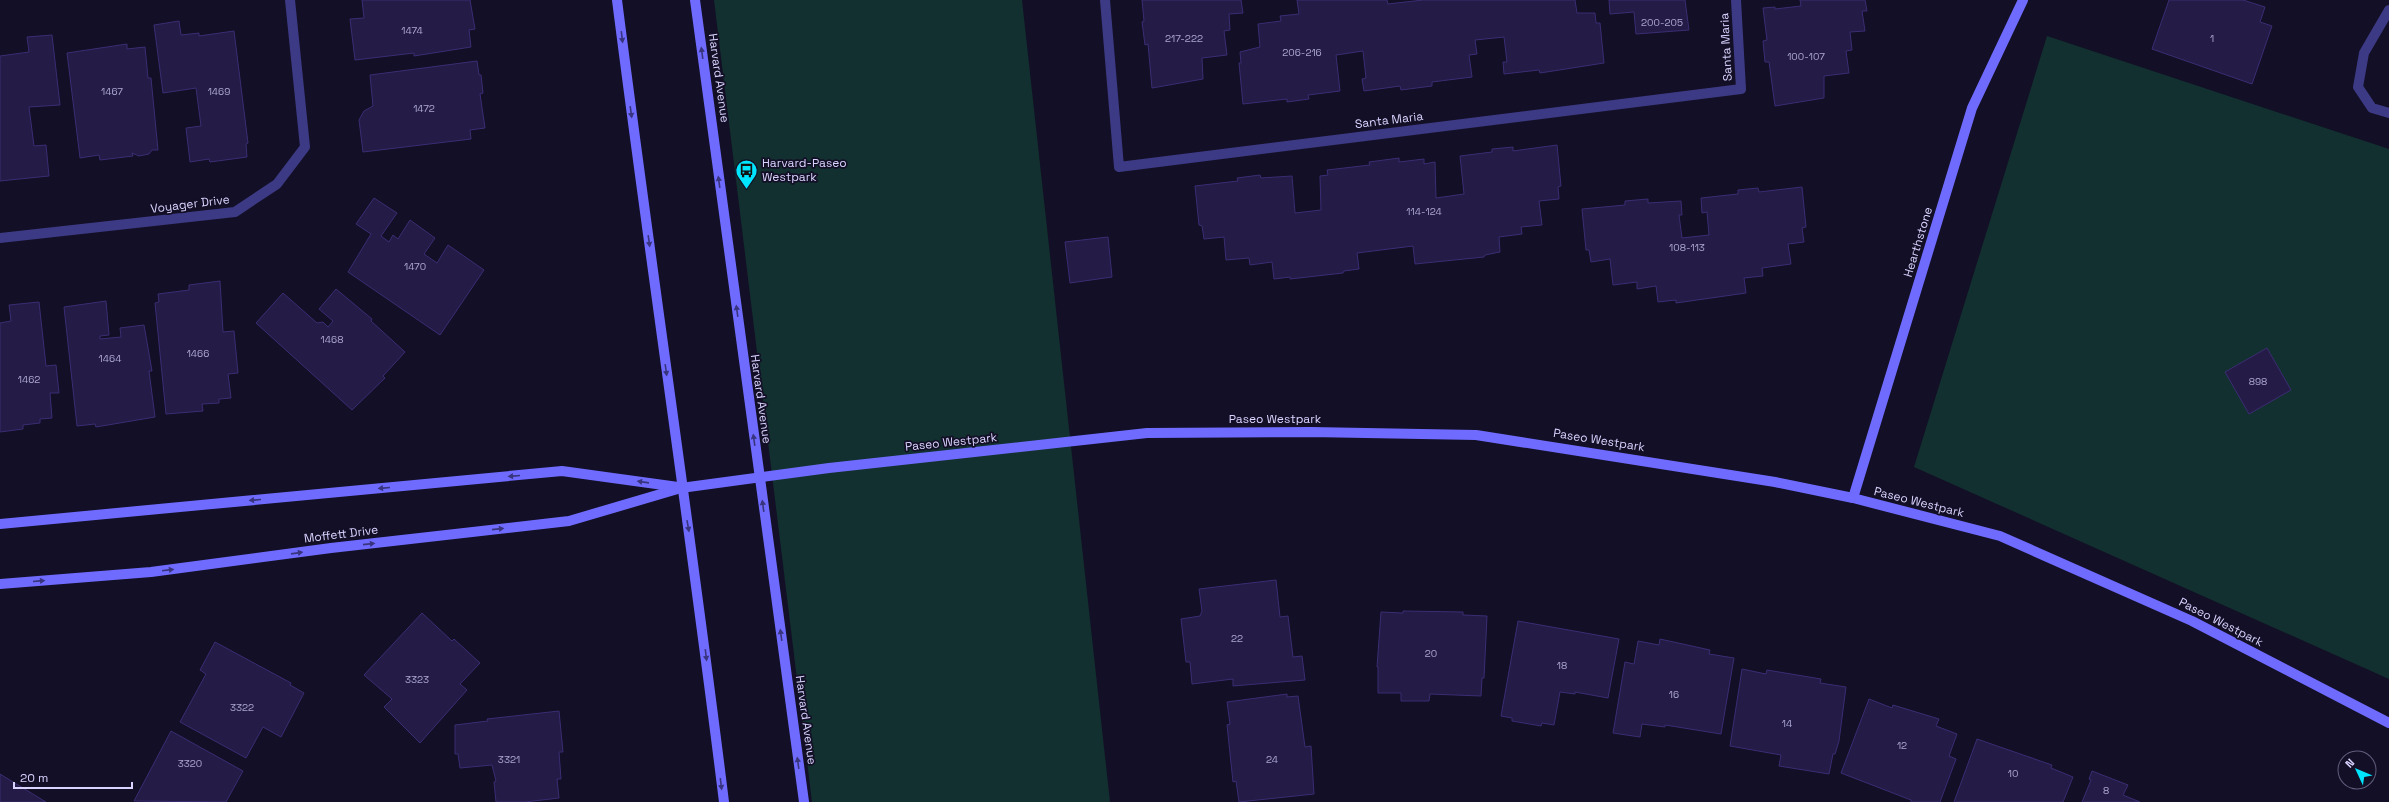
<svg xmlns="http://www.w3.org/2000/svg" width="2389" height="802" font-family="'Space Grotesk',sans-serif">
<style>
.green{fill:#12302f}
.building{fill:#241b47;stroke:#3b2d73}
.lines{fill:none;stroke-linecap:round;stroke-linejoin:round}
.street{stroke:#3d3a85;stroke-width:10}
.secondary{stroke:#6f6bff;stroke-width:10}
.oneway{fill:#38347d}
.labels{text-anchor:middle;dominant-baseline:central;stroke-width:3.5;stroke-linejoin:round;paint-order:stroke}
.number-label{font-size:10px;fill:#aca6d1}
.street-label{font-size:12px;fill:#d9d4ff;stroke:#130f26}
.poi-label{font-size:12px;fill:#d9d4ff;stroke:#130f26;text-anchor:start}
</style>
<rect width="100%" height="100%" fill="#130f26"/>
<g class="green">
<polygon points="714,0 1022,0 1110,802 812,802"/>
<polygon points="2047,36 2389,149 2389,679 1914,467"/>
</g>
<g class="building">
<polygon points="362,0 470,0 475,29 469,30 471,47 414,56 414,53 355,60 350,19 364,18"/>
<polygon points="1142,0 1241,0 1243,13 1229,14 1230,30 1224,31 1227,55 1202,58 1203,79 1152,88 1148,44 1145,45 1142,22 1144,21"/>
<polygon points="1297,0 1387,0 1388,4 1423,0 1575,0 1577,13 1595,13 1596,23 1600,23 1604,63 1540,73 1539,70 1504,74 1503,62 1507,62 1504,37 1475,40 1477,54 1469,55 1472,77 1432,82 1432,86 1401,90 1400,86 1364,91 1362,79 1366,78 1363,51 1336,55 1340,91 1308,95 1309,99 1287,102 1287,99 1243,104 1239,63 1241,63 1240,52 1260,47 1258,24 1281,21 1280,16 1299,14"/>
<polygon points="1609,0 1685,0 1689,30 1636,34 1634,12 1610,14"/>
<polygon points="1800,0 1865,0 1867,11 1862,11 1865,31 1850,32 1852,50 1846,51 1849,73 1824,76 1824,98 1775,106 1769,62 1765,62 1763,41 1767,40 1763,8 1775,7 1775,9 1801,6"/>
<polygon points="2169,0 2243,0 2265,7 2260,22 2272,26 2252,84 2152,49"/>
<polygon points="179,21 181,35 199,33 199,36 234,31 248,143 246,144 247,157 210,162 209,159 190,162 186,128 201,126 196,88 163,93 154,25"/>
<polygon points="52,35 60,105 29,107 34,146 46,145 49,176 0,181 0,56 29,52 27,37"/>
<polygon points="127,44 127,49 145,47 148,78 151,78 158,150 152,150 149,154 139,156 132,153 133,156 100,160 99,155 80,158 67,53"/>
<polygon points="477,61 479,75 481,75 483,93 480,94 485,128 470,130 471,139 363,152 359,120 364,111 373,106 370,75"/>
<polygon points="1557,145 1561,186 1558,187 1559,199 1539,201 1542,225 1521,227 1522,234 1499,237 1500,252 1485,255 1484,257 1415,264 1413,246 1357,253 1359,269 1344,271 1343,273 1290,279 1290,277 1274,279 1272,262 1250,265 1249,258 1226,260 1224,237 1204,239 1202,226 1199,225 1195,186 1238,181 1237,178 1260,175 1261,178 1292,176 1295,213 1321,210 1320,176 1328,175 1327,170 1370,165 1369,162 1399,158 1399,162 1424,159 1424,164 1435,162 1436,198 1464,194 1460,156 1492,152 1492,149 1513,147 1513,151"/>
<polygon points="1802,187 1806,227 1802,228 1804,242 1788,244 1791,264 1762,268 1763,276 1744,278 1746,293 1676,303 1676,300 1658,302 1656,286 1637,289 1637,282 1613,285 1610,259 1591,262 1589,250 1586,250 1582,209 1625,205 1625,201 1648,199 1648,203 1681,201 1682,215 1679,215 1682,238 1709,235 1707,212 1702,213 1701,198 1738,194 1738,190 1758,188 1759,192"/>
<polygon points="374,198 397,213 381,236 389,242 393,235 398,239 410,220 435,238 424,254 437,263 448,245 484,270 440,335 348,272 371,234 356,224"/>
<polygon points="1108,237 1112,277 1070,283 1065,242"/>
<polygon points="220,281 223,332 234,331 238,373 228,374 231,398 219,399 219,403 202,404 203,411 166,414 155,303 159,302 158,294 189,290 189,285"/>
<polygon points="336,289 372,319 371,321 405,352 383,376 385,378 352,410 256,323 283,293 317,323 323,322 328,327 333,321 319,309"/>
<polygon points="106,301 109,335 100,336 100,339 121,337 120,328 144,325 152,371 149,371 155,417 96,427 95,424 77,426 64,307"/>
<polygon points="39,302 46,366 56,365 59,393 50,393 52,418 40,419 40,423 23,425 23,429 0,432 0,323 11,321 9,305"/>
<polygon points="2267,348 2291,390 2249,414 2225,372"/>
<polygon points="1276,580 1280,617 1288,616 1293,657 1302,656 1305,680 1233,686 1233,679 1192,684 1190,662 1186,662 1181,619 1200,616 1202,611 1199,589"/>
<polygon points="1403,611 1463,612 1463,615 1487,616 1484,678 1482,678 1481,696 1430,694 1429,701 1401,701 1401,693 1378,693 1378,667 1377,667 1381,612 1403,613"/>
<polygon points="422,613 452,641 454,639 480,663 460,684 467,690 420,743 384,707 392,699 364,675"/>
<polygon points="1518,621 1619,639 1608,698 1575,692 1575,694 1560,692 1554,725 1542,723 1541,726 1512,721 1512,718 1501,716"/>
<polygon points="1660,639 1710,650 1709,654 1734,658 1721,734 1665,725 1665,727 1642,724 1640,737 1613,733 1625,662 1634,664 1638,641 1659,645"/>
<polygon points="215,642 291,683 290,685 304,693 281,737 263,727 246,758 180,722 206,674 200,670"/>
<polygon points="1742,669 1766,674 1767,670 1821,679 1820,683 1846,687 1839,741 1835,754 1833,754 1829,774 1779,766 1781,755 1730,746"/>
<polygon points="1287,694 1287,697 1298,696 1305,747 1311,746 1314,794 1239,802 1236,781 1233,782 1227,725 1230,724 1227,702"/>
<polygon points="1869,699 1892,708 1893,705 1939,719 1936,726 1957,734 1949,756 1956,759 1940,802 1911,802 1911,800 1841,773"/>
<polygon points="559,711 563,752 559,752 561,779 557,779 559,798 525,802 496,802 494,782 496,781 492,765 460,768 458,754 455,754 455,725 488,721 487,719"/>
<polygon points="171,731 243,771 226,802 134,801"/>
<polygon points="1977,739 2052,765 2051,768 2073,777 2063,802 1954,802"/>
<polygon points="2092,771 2128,785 2123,795 2140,802 2082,802 2091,780 2089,779"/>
<polygon points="0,774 46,802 0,802"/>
</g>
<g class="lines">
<g class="street">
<polyline points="1105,0 1119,167 1741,89 1736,0"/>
<polyline points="2389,10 2364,53 2358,87 2372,108 2389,113"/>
<polyline points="0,238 235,212 277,184 305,147 290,0"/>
</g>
<g class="secondary">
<path d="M617,0C651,268 691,534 724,802"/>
<polyline points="695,0 804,802"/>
<polyline points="1853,498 1972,108 2023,0"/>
<polyline points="0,524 562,471 678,487"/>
<polyline points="0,584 151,572 331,548 569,521 681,488 829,468 1147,433 1311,432 1476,435 1775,482 1853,498 2000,536 2192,621 2389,723"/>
</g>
</g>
<defs><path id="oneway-solid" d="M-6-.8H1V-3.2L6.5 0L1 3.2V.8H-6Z"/></defs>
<g class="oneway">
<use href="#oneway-solid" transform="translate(622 37) rotate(83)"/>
<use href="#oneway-solid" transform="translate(702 53) rotate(-98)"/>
<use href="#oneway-solid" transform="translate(631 112) rotate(82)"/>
<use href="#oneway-solid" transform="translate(719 182) rotate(-98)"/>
<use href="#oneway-solid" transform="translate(649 241) rotate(82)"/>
<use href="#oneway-solid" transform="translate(737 311) rotate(-98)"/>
<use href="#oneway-solid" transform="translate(666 370) rotate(82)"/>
<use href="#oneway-solid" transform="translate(754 440) rotate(-98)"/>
<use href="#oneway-solid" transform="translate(514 476) rotate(175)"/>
<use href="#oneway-solid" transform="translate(643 482) rotate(-172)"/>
<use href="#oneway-solid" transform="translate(384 488) rotate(175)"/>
<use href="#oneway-solid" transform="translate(255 500) rotate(175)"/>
<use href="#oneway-solid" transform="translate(763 506) rotate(-98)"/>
<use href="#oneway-solid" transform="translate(688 526) rotate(80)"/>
<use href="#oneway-solid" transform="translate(498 529) rotate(-6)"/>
<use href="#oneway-solid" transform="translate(369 544) rotate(-6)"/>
<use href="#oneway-solid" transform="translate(297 553) rotate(-8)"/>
<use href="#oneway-solid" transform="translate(168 570) rotate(-7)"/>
<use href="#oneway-solid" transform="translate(39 581) rotate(-5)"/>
<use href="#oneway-solid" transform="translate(781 635) rotate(-98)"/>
<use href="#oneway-solid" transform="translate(706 655) rotate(83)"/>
<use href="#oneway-solid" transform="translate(798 763) rotate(-98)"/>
<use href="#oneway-solid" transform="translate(721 784) rotate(83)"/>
</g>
<defs>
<symbol id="bus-pin" viewBox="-11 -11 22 30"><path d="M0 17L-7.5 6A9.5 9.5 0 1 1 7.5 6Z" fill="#00e5ff" stroke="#130f26"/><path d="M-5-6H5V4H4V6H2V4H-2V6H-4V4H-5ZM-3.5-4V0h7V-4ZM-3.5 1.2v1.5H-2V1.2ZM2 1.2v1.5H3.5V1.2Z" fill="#111"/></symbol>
</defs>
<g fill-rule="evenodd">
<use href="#bus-pin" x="734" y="158" width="25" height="34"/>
</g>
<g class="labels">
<g class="number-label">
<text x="1662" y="22">200-205</text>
<text x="412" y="30">1474</text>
<text x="1184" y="38">217-222</text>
<text x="2212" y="38">1</text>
<text x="1302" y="52">206-216</text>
<text x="1806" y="56">100-107</text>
<text x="112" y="91">1467</text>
<text x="219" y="91">1469</text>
<text x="424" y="108">1472</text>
<text x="1424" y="211">114-124</text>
<text x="1687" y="247">108-113</text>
<text x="415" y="266">1470</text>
<text x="332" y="339">1468</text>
<text x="198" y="353">1466</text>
<text x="110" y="358">1464</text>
<text x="29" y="379">1462</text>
<text x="2258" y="381">898</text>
<text x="1237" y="638">22</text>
<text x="1431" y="653">20</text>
<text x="1562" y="665">18</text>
<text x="417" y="679">3323</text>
<text x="1674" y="694">16</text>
<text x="242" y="707">3322</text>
<text x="1787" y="723">14</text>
<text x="1902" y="745">12</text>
<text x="509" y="759">3321</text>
<text x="1272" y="759">24</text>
<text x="190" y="763">3320</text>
<text x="2013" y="773">10</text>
<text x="2106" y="790">8</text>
</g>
<g class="street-label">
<text transform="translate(1726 47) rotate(-93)">Santa Maria</text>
<text transform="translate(719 78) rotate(82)">Harvard Avenue</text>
<text transform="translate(1389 120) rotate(-7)">Santa Maria</text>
<text transform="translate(190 204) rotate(-7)">Voyager Drive</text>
<text transform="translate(1918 242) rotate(-73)">Hearthstone</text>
<text transform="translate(761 399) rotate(82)">Harvard Avenue</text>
<text x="1275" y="419">Paseo Westpark</text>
<text transform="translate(1599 440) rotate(9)">Paseo Westpark</text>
<text transform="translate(951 442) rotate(-6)">Paseo Westpark</text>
<text transform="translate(1919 502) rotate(14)">Paseo Westpark</text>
<text transform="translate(341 534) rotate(-7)">Moffett Drive</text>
<text transform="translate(2221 622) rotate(27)">Paseo Westpark</text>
<text transform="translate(806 720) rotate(82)">Harvard Avenue</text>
</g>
<g class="poi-label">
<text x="762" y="163">Harvard-Paseo<tspan x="762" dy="14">Westpark</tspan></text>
</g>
</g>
<g transform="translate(2357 770) rotate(314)"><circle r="19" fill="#130f26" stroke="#625e7d"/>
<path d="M0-3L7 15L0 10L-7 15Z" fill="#00e5ff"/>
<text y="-6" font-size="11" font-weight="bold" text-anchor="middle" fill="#d9d4ff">N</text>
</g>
<path d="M14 782v6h118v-6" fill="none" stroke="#d9d4ff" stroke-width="2"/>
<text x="20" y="782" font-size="12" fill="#d9d4ff" stroke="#130f26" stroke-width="3" paint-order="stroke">20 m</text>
</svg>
